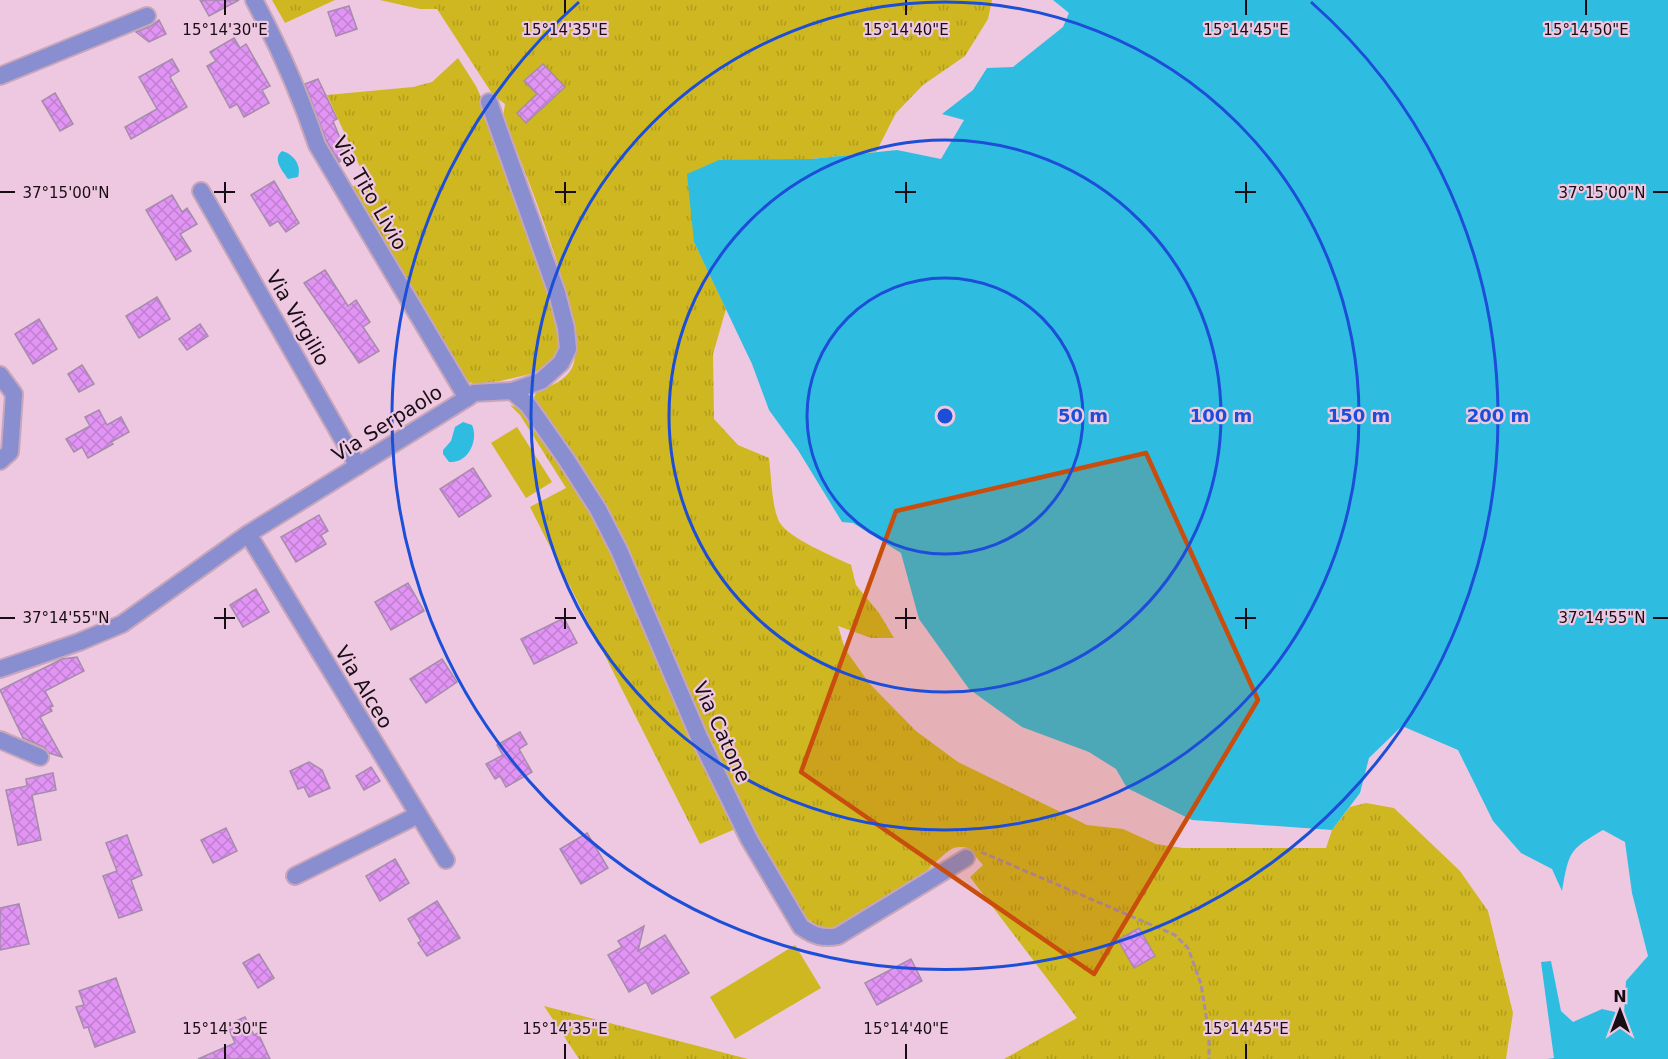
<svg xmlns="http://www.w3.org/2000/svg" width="1668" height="1059" font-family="'DejaVu Sans',sans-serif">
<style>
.grass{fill:url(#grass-tufts)}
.garden{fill:#ceb721}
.water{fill:#2ebde1}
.building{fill:url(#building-cross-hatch);stroke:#a48caa;stroke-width:1.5}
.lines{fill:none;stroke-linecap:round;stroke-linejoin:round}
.minor-casing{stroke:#c7a6bb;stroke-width:20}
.path{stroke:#aa8da0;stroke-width:3;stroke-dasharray:6 3;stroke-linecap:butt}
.minor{stroke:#888ecf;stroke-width:16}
.marked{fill:#c94e0d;fill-opacity:0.2;stroke:#c94e0d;stroke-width:4.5;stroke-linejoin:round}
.ticks{fill:none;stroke:#190d15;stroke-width:2}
.ring{fill:none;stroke:#1d4ed8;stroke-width:3}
.labels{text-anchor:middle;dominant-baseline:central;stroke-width:4.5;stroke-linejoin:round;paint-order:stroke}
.street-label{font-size:20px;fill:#190d15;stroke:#edc8e0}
.ticks-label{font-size:15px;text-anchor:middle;fill:#190d15;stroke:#edc8e0;stroke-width:4.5;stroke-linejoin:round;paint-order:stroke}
.centre{fill:#1d4ed8;stroke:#edc8e0;stroke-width:3}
.ring-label{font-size:18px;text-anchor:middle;font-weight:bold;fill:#1d4ed8;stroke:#edc8e0;stroke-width:4.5;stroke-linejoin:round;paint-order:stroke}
</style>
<defs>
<pattern id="grass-tufts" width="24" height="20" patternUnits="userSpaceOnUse" patternTransform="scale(1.5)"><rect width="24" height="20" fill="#ceb721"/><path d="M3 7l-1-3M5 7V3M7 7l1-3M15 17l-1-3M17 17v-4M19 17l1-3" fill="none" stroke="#b09c1d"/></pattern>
<pattern id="building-cross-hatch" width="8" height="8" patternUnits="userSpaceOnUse" patternTransform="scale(1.5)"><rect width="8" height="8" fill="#e194f4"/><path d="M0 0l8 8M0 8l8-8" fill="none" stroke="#c07ed0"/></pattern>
</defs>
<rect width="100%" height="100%" fill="#edc8e0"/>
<g class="grass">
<polygon points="272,0 335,0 285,23"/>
<path d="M380,0H992L988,19L965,56L923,85L896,113L876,152L811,159L694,242L726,309L713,354L714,419L738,445L769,458C771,473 772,511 780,523C790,539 833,556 851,565L856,585L879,613L894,638H871L838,626L845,649L869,683L916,731L958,762L1087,825L1123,829L1156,844L1183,848H1326L1332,830L1350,807L1366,803L1394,808L1460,871L1488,911L1513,1013L1506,1059H1004L1077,1018L970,877L983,865L968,848C962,847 956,846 950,850C937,859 927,872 915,881C891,900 853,925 824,930L803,916L751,827L534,397L538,390C551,386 565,381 572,368C591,330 521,161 503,117L505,104L493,95L437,9H420Z"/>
<polygon points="458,58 476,86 488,113 554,305 560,346 557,357 548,367 530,374 500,381 475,384 466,381 350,188 366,180 327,95 413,87 432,82"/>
<polygon points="510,405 522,409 595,515 735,824 733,830 700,844 530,507 566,488 520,415"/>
<polygon points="544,1006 748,1059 579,1059"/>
</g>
<g class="garden">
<polygon points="517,427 552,482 526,498 491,443"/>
<polygon points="795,945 821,988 735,1039 710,997"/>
</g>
<g class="water">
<path d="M1053,0H1668V1059H1547L1554,1058L1541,962L1551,961L1561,1011L1573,1022L1602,1009L1624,1014L1626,981L1648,956L1632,893L1625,842L1603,830C1569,850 1569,851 1562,891L1552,869L1521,853L1493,821L1458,750L1402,726L1369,758L1360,793L1332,830L1192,820L1127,788L1116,769L1089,752L1022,727L969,689L919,619L901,553L853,523L842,522L798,450L769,410L752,364L694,242L687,174L719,160L811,159L897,150L941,159L964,120L942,114L973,90L987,68L1013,67L1063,27L1069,13Z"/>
<path d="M282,151C294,154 302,166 298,177L288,179C282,170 272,159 282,151Z"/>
<path d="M463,422L472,425C479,440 468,464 449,462L443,454V450L451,441L455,427Z"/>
</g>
<g class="building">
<polygon points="200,0 239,0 209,16"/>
<polygon points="349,6 357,29 336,36 328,12"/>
<polygon points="159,20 166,34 149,42 136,32 151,26"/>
<polygon points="234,38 240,48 246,44 270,86 262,90 269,103 244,117 237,104 230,108 207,66 216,61 210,52"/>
<polygon points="172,59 179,71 170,77 187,107 131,139 125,127 157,109 139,77"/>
<polygon points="543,64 565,87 526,123 517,113 537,94 524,81"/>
<polygon points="318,79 337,119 333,121 348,158 339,162 326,140 305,84"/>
<polygon points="55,93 73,124 60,131 42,101"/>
<polygon points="274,181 299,223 286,232 278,221 270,226 251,195"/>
<polygon points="172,195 182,212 187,208 197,224 180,234 191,251 176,260 146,210"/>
<polygon points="325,270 348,306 356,300 370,322 363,327 379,351 359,363 304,283"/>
<polygon points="157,297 170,319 139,338 126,316"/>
<polygon points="39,319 57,349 33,364 15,334"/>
<polygon points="200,324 208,336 187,350 179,339"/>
<polygon points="82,365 94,384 79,392 68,374"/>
<polygon points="99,410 107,425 121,417 129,432 111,442 113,444 88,458 82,447 74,452 66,439 90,426 85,417"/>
<polygon points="473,468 491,496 459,517 440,489"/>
<polygon points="319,515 328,531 321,535 326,544 296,562 281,537"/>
<polygon points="408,583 424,611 391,630 375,602"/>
<polygon points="256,589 269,612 243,627 230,605"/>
<polygon points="564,618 577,643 534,664 521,639"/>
<polygon points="77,657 84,671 45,691 53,706 50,707 52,711 40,717 62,757 49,753 44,747 23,738 0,690 62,659"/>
<polygon points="442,659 457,682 426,703 410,679"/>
<polygon points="520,732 527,744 519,749 532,772 506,787 500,776 495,779 486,764 503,755 497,745"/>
<polygon points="309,762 322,770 330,788 309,797 304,787 298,789 290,771"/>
<polygon points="371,767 380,781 364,790 356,776"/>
<polygon points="53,773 56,790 32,795 41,840 18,845 6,790 27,786 26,779"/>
<polygon points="226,828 237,851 213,863 201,840"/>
<polygon points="587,833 608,868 581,884 560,849"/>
<polygon points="127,835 142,875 131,880 142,910 119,918 103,876 117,871 106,843"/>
<polygon points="395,859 409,883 380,901 366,876"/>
<polygon points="437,901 460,938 427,956 418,943 421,941 408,919"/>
<polygon points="19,904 29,944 0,950 0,908"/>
<polygon points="644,926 638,951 665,935 689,973 652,994 646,982 629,992 608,955 622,947 618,941"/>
<polygon points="1139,928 1155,956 1134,968 1118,940"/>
<polygon points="259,954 274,978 258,988 243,963"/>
<polygon points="911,959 922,981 877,1005 865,983"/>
<polygon points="116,978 135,1032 95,1047 88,1027 84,1028 76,1007 84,1005 79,991"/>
<polygon points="245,1017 254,1035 258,1033 270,1059 198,1059 235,1043 227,1025"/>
</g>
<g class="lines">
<defs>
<g id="minor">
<path d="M254,0C279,47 300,94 317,145L467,398"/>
<polyline points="0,76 147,16"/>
<polyline points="201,191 358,466"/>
<polyline points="0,375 14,394 10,452 0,461"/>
<path d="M512,391L528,405L566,459L598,509L619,550L699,737L749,839L801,927C814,936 823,939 838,936L966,858"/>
<polyline points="248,534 446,860"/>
<polyline points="0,669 79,642 122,624 248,534 467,398 474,393 512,391 541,381 561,363 568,349 566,328 557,293 489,102"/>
<polyline points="0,740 40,757"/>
<polyline points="295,876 418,815"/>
</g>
</defs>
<use href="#minor" class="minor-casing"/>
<polyline class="path" points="981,852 1175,935 1188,948 1201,984 1209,1034 1209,1059"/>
<use href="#minor" class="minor"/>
</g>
<path class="marked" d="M1146,453L1258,700L1094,974L801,772L896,511Z"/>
<path class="ticks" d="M225,0V15M565,0V15M906,0V15M1246,0V15M1586,0V15M225,182V203M565,182V203M906,182V203M1246,182V203M0,192H15M214,192H235M555,192H576M895,192H916M1235,192H1256M1653,192H1668M225,608V629M565,608V629M906,608V629M1246,608V629M0,618H15M214,618H235M555,618H576M895,618H916M1235,618H1256M1653,618H1668M225,1044V1059M565,1044V1059M906,1044V1059M1246,1044V1059"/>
<g class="ring">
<circle cx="945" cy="416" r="138"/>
<circle cx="945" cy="416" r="276"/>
<circle cx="945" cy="416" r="414"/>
<path d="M1311 2A553 553 0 1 1 579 2"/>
</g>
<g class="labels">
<g class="street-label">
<text transform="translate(370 193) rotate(60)">Via Tito Livio</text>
<text transform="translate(298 318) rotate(60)">Via Virgilio</text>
<text transform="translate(387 423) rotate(-32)">Via Serpaolo</text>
<text transform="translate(364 687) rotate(59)">Via Alceo</text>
<text transform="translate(722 732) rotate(65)">Via Catone</text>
</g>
</g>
<g class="ticks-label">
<text x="225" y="35">15°14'30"E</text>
<text x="565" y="35">15°14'35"E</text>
<text x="906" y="35">15°14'40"E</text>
<text x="1246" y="35">15°14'45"E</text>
<text x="1586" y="35">15°14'50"E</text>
<text x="66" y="198">37°15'00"N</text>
<text x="1602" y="198">37°15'00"N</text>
<text x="66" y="623">37°14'55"N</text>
<text x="1602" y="623">37°14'55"N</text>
<text x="225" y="1034">15°14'30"E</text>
<text x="565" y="1034">15°14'35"E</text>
<text x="906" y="1034">15°14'40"E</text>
<text x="1246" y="1034">15°14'45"E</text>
</g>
<circle cx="945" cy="416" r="9" class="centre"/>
<g class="ring-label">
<text x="1083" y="422">50 m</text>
<text x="1221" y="422">100 m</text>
<text x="1359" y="422">150 m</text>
<text x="1498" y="422">200 m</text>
</g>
<g transform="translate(1620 1011)" stroke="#edc8e0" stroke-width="4.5" paint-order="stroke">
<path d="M0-4.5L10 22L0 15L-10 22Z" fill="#190d15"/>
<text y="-9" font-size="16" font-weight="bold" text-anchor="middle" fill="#190d15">N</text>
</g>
</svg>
